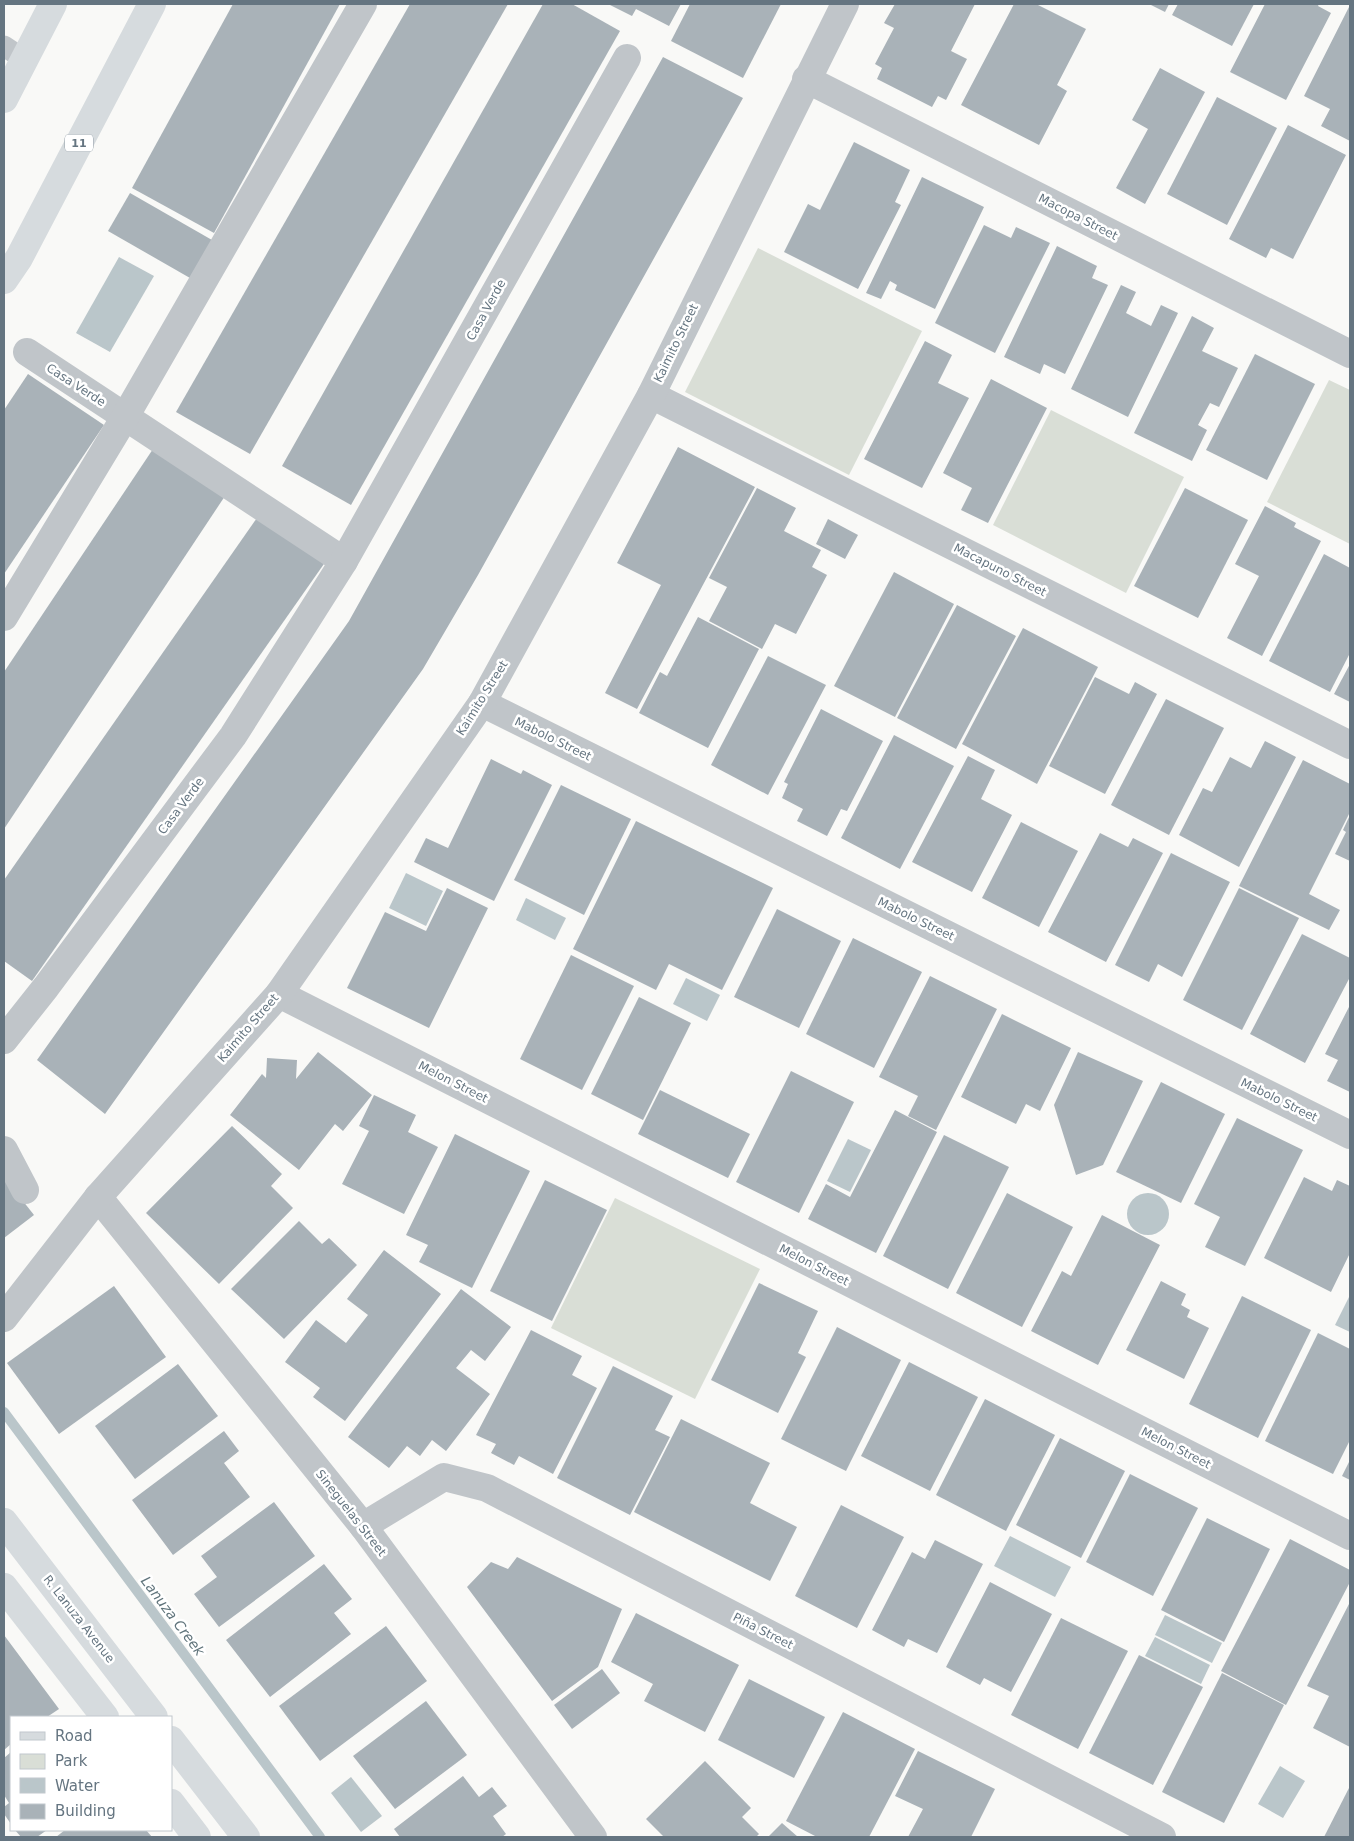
<svg xmlns="http://www.w3.org/2000/svg" width="1354" height="1841" font-family="'DejaVu Sans',sans-serif">
<style>
.green{fill:#d9ded6}
.water{fill:#bac6ca}
.lines{fill:none;stroke-linecap:round;stroke-linejoin:round}
.stream{stroke:#bac6ca;stroke-width:10}
.building{fill:#a9b2b8}
.service{stroke:#c0c5c9;stroke-width:21}
.minor{stroke:#c0c5c9;stroke-width:28}
.secondary{stroke:#d6dbde;stroke-width:28}
.primary{stroke:#d6dbde;stroke-width:28}
.labels{text-anchor:middle;dominant-baseline:central;stroke-width:5;stroke-linejoin:round;paint-order:stroke}
.shield{fill:#fff;stroke:#939ea7;stroke-width:1}
.shield-label{font-size:11px;font-weight:bold;fill:#657581}
.street-label{font-size:12px;fill:#657581;stroke:#fff}
.water-label{font-size:14px;font-style:italic;fill:#60747b;stroke:#fff}
</style>
<rect width="100%" height="100%" fill="#f9f9f7"/>
<g class="green">
<polygon points="758,248 922,331 849,475 685,392"/>
<polygon points="1329,380 1350,390 1350,544 1267,502"/>
<polygon points="1051,410 1184,477 1126,593 993,525"/>
<polygon points="615,1198 760,1269 695,1399 551,1328"/>
</g>
<g class="water">
<polygon points="119,257 154,276 110,352 76,333"/>
<polygon points="406,873 443,891 426,926 389,908"/>
<polygon points="526,898 566,918 555,940 516,920"/>
<polygon points="686,978 720,995 707,1021 673,1004"/>
<polygon points="848,1139 871,1150 850,1192 827,1181"/>
<circle cx="1148" cy="1214" r="21"/>
<polygon points="1350,1295 1350,1332 1335,1325"/>
<polygon points="1010,1536 1071,1567 1055,1597 994,1566"/>
<polygon points="1165,1615 1222,1643 1212,1663 1155,1635"/>
<polygon points="1155,1637 1210,1665 1201,1684 1145,1656"/>
<polygon points="1280,1766 1305,1781 1283,1818 1258,1804"/>
<polygon points="351,1777 382,1816 361,1832 331,1793"/>
</g>
<g class="lines">
<polyline class="stream" points="4,1412 320,1837"/>
</g>
<g class="building">
<polygon points="233,4 340,4 214,233 132,188"/>
<polygon points="410,4 508,4 250,454 176,412"/>
<polygon points="543,4 572,4 620,31 351,505 282,466"/>
<polygon points="608,4 681,4 669,26 636,9 632,16"/>
<polygon points="690,4 781,4 743,78 671,41"/>
<polygon points="895,4 975,4 951,51 967,59 946,100 938,96 932,107 877,79 882,68 875,64 894,28 884,23"/>
<polygon points="1014,4 1036,4 1086,29 1057,85 1067,91 1039,145 961,105"/>
<polygon points="1149,4 1169,4 1165,12"/>
<polygon points="1178,4 1254,4 1232,46 1172,15"/>
<polygon points="1265,4 1319,4 1318,6 1331,13 1286,100 1230,72"/>
<polygon points="1350,5 1350,141 1321,126 1330,109 1304,96"/>
<polygon points="663,57 743,98 478,575 423,669 105,1114 37,1060 349,621"/>
<polygon points="1160,68 1205,92 1145,204 1116,188 1148,129 1132,120"/>
<polygon points="1217,97 1277,128 1227,225 1167,194"/>
<polygon points="1288,125 1346,155 1293,259 1271,248 1266,258 1229,239"/>
<polygon points="854,142 910,170 895,202 901,205 858,289 784,252 808,204 820,210"/>
<polygon points="922,177 984,207 935,309 895,290 897,285 890,281 881,299 866,293"/>
<polygon points="130,193 212,240 190,278 108,231"/>
<polygon points="984,225 1011,238 1016,227 1050,243 995,353 935,323"/>
<polygon points="1057,246 1097,266 1092,278 1108,285 1065,374 1044,364 1040,374 1004,357"/>
<polygon points="1121,285 1136,292 1126,313 1151,326 1161,305 1178,313 1128,417 1071,389"/>
<polygon points="1192,316 1214,328 1202,351 1238,368 1219,407 1210,403 1198,425 1207,430 1192,461 1134,433"/>
<polygon points="925,341 952,355 938,383 969,398 922,488 864,459"/>
<polygon points="1255,354 1315,384 1267,480 1206,450"/>
<polygon points="28,374 104,425 4,574 4,410"/>
<polygon points="991,379 1047,408 988,523 961,510 972,488 943,473"/>
<polygon points="155,446 227,493 4,829 4,672"/>
<polygon points="678,447 755,487 637,709 605,693 661,585 617,563"/>
<polygon points="757,488 796,508 784,531 821,550 812,567 827,575 796,634 775,624 762,649 709,621 727,587 709,578"/>
<polygon points="1185,488 1248,520 1198,618 1134,586"/>
<polygon points="1265,506 1296,523 1294,527 1321,541 1262,656 1227,638 1259,576 1235,564"/>
<polygon points="259,515 326,561 32,981 4,961 4,880"/>
<polygon points="828,519 858,535 845,559 816,544"/>
<polygon points="1324,554 1350,568 1350,653 1330,692 1269,661"/>
<polygon points="894,572 954,604 895,717 834,686"/>
<polygon points="957,605 1016,636 956,749 897,718"/>
<polygon points="698,617 759,649 708,748 639,713 660,672 667,676"/>
<polygon points="1023,628 1098,667 1037,784 962,744"/>
<polygon points="768,656 826,685 768,795 711,765"/>
<polygon points="1350,664 1350,702 1334,694"/>
<polygon points="1095,677 1129,694 1135,682 1157,694 1105,794 1049,766"/>
<polygon points="1166,699 1224,728 1169,835 1111,805"/>
<polygon points="821,709 883,741 847,811 841,809 827,836 797,821 803,809 782,798 788,784 784,782"/>
<polygon points="894,735 954,766 900,869 841,838"/>
<polygon points="1265,741 1296,757 1239,867 1179,835 1203,788 1212,792 1230,757 1251,768"/>
<polygon points="968,756 995,770 981,799 1012,815 972,892 912,862"/>
<polygon points="491,759 521,774 523,770 552,785 494,901 414,862 426,838 448,848"/>
<polygon points="1303,760 1350,784 1350,812 1309,894 1340,910 1329,930 1239,886"/>
<polygon points="561,785 631,819 584,915 514,880"/>
<polygon points="1350,815 1350,861 1335,854 1346,832 1343,830"/>
<polygon points="636,821 773,888 722,990 669,964 656,990 573,949"/>
<polygon points="1021,822 1078,851 1039,927 982,898"/>
<polygon points="1100,833 1128,847 1133,838 1163,853 1106,962 1048,932"/>
<polygon points="1171,853 1230,882 1182,977 1158,964 1149,982 1115,965"/>
<polygon points="447,888 488,908 429,1028 347,988 385,912 426,931"/>
<polygon points="1239,888 1299,918 1242,1030 1183,1000"/>
<polygon points="777,909 841,941 799,1028 734,997"/>
<polygon points="1302,934 1350,958 1350,977 1305,1063 1250,1034"/>
<polygon points="853,938 922,972 874,1068 806,1034"/>
<polygon points="571,955 634,986 582,1090 520,1059"/>
<polygon points="930,976 997,1009 936,1130 908,1116 918,1096 879,1077"/>
<polygon points="639,997 691,1023 643,1120 591,1094"/>
<polygon points="1350,1005 1350,1092 1327,1081 1338,1060 1325,1054"/>
<polygon points="1002,1014 1071,1048 1040,1111 1026,1104 1016,1124 961,1097"/>
<polygon points="318,1052 372,1095 343,1131 335,1124 299,1170 230,1115 262,1074 266,1078 267,1058 297,1060 296,1079"/>
<polygon points="1078,1052 1143,1081 1103,1165 1076,1175 1054,1105"/>
<polygon points="791,1071 854,1102 799,1213 736,1182"/>
<polygon points="1161,1082 1225,1114 1181,1203 1116,1172"/>
<polygon points="660,1090 750,1134 728,1178 638,1134"/>
<polygon points="374,1095 416,1115 408,1132 438,1147 404,1214 342,1184 369,1131 359,1126"/>
<polygon points="895,1110 937,1132 876,1253 808,1219 826,1184 850,1197"/>
<polygon points="1237,1118 1303,1150 1245,1266 1205,1247 1220,1217 1194,1204"/>
<polygon points="232,1126 282,1174 271,1186 293,1208 219,1284 146,1213"/>
<polygon points="455,1134 530,1171 472,1288 419,1262 428,1245 406,1235"/>
<polygon points="944,1135 1009,1167 948,1289 883,1256"/>
<polygon points="4,1177 34,1215 4,1238"/>
<polygon points="1304,1177 1332,1191 1337,1180 1350,1186 1350,1253 1331,1292 1264,1258"/>
<polygon points="545,1180 607,1210 552,1321 490,1291"/>
<polygon points="1007,1193 1073,1227 1022,1327 956,1293"/>
<polygon points="1102,1215 1160,1245 1098,1365 1031,1331 1062,1271 1071,1276"/>
<polygon points="299,1221 322,1244 329,1238 357,1265 284,1339 231,1289"/>
<polygon points="384,1250 441,1294 345,1421 313,1397 320,1388 285,1362 316,1320 346,1343 368,1315 347,1299"/>
<polygon points="1161,1281 1186,1294 1181,1305 1190,1310 1187,1317 1209,1328 1184,1379 1126,1350"/>
<polygon points="759,1283 818,1311 798,1353 806,1357 778,1413 711,1380"/>
<polygon points="114,1286 166,1357 59,1434 7,1363"/>
<polygon points="461,1289 511,1327 485,1361 471,1350 456,1368 490,1394 446,1451 432,1440 420,1456 407,1446 389,1468 348,1437"/>
<polygon points="1242,1296 1311,1330 1258,1438 1189,1404"/>
<polygon points="837,1327 901,1360 846,1471 781,1439"/>
<polygon points="531,1330 582,1356 572,1375 597,1388 553,1474 519,1456 514,1465 491,1453 496,1444 476,1435"/>
<polygon points="1318,1333 1350,1349 1350,1440 1333,1474 1265,1441"/>
<polygon points="909,1362 978,1397 930,1491 861,1456"/>
<polygon points="178,1364 218,1416 135,1479 95,1426"/>
<polygon points="613,1366 673,1396 655,1430 670,1437 630,1515 557,1478"/>
<polygon points="985,1399 1055,1435 1006,1531 936,1495"/>
<polygon points="681,1419 770,1463 750,1503 797,1527 770,1581 634,1512"/>
<polygon points="224,1431 239,1451 224,1463 250,1497 173,1555 132,1500"/>
<polygon points="1060,1438 1125,1471 1081,1558 1016,1525"/>
<polygon points="1350,1460 1350,1480 1342,1476"/>
<polygon points="1130,1474 1198,1508 1153,1596 1086,1562"/>
<polygon points="274,1502 315,1556 219,1627 194,1594 217,1577 201,1556"/>
<polygon points="841,1505 904,1537 857,1628 795,1596"/>
<polygon points="1207,1518 1270,1549 1224,1642 1161,1610"/>
<polygon points="1290,1539 1350,1570 1350,1582 1286,1705 1221,1671"/>
<polygon points="935,1540 983,1564 937,1653 908,1639 904,1647 872,1630 912,1552 925,1559"/>
<polygon points="517,1557 622,1609 598,1667 552,1701 467,1587 491,1562 508,1569"/>
<polygon points="324,1564 352,1599 334,1613 351,1634 270,1697 226,1640"/>
<polygon points="990,1582 1052,1614 1011,1692 984,1678 980,1685 946,1667"/>
<polygon points="1350,1602 1350,1747 1313,1728 1329,1696 1307,1686"/>
<polygon points="636,1613 739,1665 705,1732 644,1701 653,1684 611,1662"/>
<polygon points="1061,1618 1128,1651 1078,1749 1011,1715"/>
<polygon points="386,1626 427,1681 320,1761 279,1706"/>
<polygon points="4,1635 59,1709 47,1717 11,1717 11,1744 4,1750"/>
<polygon points="1139,1655 1203,1687 1153,1785 1089,1753"/>
<polygon points="602,1669 620,1693 572,1729 554,1705"/>
<polygon points="1222,1673 1284,1705 1224,1823 1162,1792"/>
<polygon points="749,1679 825,1717 794,1778 718,1740"/>
<polygon points="426,1701 467,1755 395,1809 353,1756"/>
<polygon points="843,1712 915,1749 869,1837 817,1837 786,1821"/>
<polygon points="918,1751 995,1789 971,1837 908,1837 923,1809 895,1796"/>
<polygon points="11,1752 11,1824 4,1814 4,1807 9,1803 4,1795 4,1758"/>
<polygon points="705,1761 751,1808 742,1817 759,1834 756,1837 664,1837 646,1819"/>
<polygon points="463,1776 479,1797 492,1787 507,1806 493,1816 506,1834 502,1837 400,1837 394,1829"/>
<polygon points="1350,1786 1350,1837 1324,1837"/>
<polygon points="782,1823 798,1837 768,1837"/>
<polygon points="15,1830 47,1830 37,1837 21,1837"/>
<polygon points="65,1830 146,1830 152,1837 56,1837"/>
</g>
<g class="lines">
<polyline class="service" points="4,46 25,60"/>
<g class="minor">
<polyline points="806,79 1350,354"/>
<polyline points="27,352 344,561"/>
<polyline points="651,395 1350,745"/>
<polyline points="4,617 125,417 363,4"/>
<polyline points="482,703 1350,1135"/>
<polyline points="279,994 1350,1536"/>
<polyline points="4,1040 46,987 233,736 344,561 627,58"/>
<polyline points="4,1150 25,1190"/>
<polyline points="98,1197 363,1526 593,1837"/>
<polyline points="4,1318 98,1197 279,994 482,703 651,395 845,4"/>
<polyline points="363,1526 444,1477 487,1488 1162,1837"/>
</g>
<g class="secondary">
<polyline points="4,1522 154,1717"/>
<polyline points="4,1587 105,1717"/>
<polyline points="171,1740 246,1837"/>
<polyline points="171,1803 197,1837"/>
</g>
<g class="primary">
<polyline points="4,99 53,4"/>
<polyline points="4,280 19,258 152,4"/>
</g>
</g>
<g class="labels">
<rect class="shield" x="65" y="134.5" width="28" height="17" rx="4"/>
<g class="shield-label">
<text x="79" y="143">11</text>
</g>
<g class="street-label">
<text transform="translate(1078 217) rotate(27)">Macopa Street</text>
<text transform="translate(486 310) rotate(-61)">Casa Verde</text>
<text transform="translate(676 343) rotate(-64)">Kaimito Street</text>
<text transform="translate(76 385) rotate(33)">Casa Verde</text>
<text transform="translate(1000 570) rotate(27)">Macapuno Street</text>
<text transform="translate(482 698) rotate(-58)">Kaimito Street</text>
<text transform="translate(553 739) rotate(26)">Mabolo Street</text>
<text transform="translate(181 806) rotate(-53)">Casa Verde</text>
<text transform="translate(916 919) rotate(26)">Mabolo Street</text>
<text transform="translate(248 1028) rotate(-49)">Kaimito Street</text>
<text transform="translate(453 1082) rotate(27)">Melon Street</text>
<text transform="translate(1279 1100) rotate(26)">Mabolo Street</text>
<text transform="translate(814 1265) rotate(27)">Melon Street</text>
<text transform="translate(1176 1448) rotate(27)">Melon Street</text>
<text transform="translate(351 1513) rotate(52)">Sineguelas Street</text>
<text transform="translate(79 1619) rotate(52)">R. Lanuza Avenue</text>
<text transform="translate(763 1631) rotate(27)">Piña Street</text>
</g>
<g class="water-label">
<text transform="translate(173 1616) rotate(53)">Lanuza Creek</text>
</g>
</g>
<rect width="1354" height="1841" fill="none" stroke="#657581" stroke-width="10"/>
<rect x="10" y="1716" width="162" height="115" fill="#ffffff" stroke="#c1c8cd"/>
<rect x="20" y="1732" width="25" height="8" fill="#d6dbde" stroke="#c1c8cd"/>
<text x="55" y="1741" font-size="15" fill="#657581">Road</text>
<rect x="20" y="1754" width="25" height="15" fill="#d9ded6" stroke="#c1c8cd"/>
<text x="55" y="1766" font-size="15" fill="#657581">Park</text>
<rect x="20" y="1778" width="25" height="15" fill="#bac6ca" stroke="#c1c8cd"/>
<text x="55" y="1791" font-size="15" fill="#657581">Water</text>
<rect x="20" y="1804" width="25" height="15" fill="#a9b2b8" stroke="#c1c8cd"/>
<text x="55" y="1816" font-size="15" fill="#657581">Building</text>
</svg>
